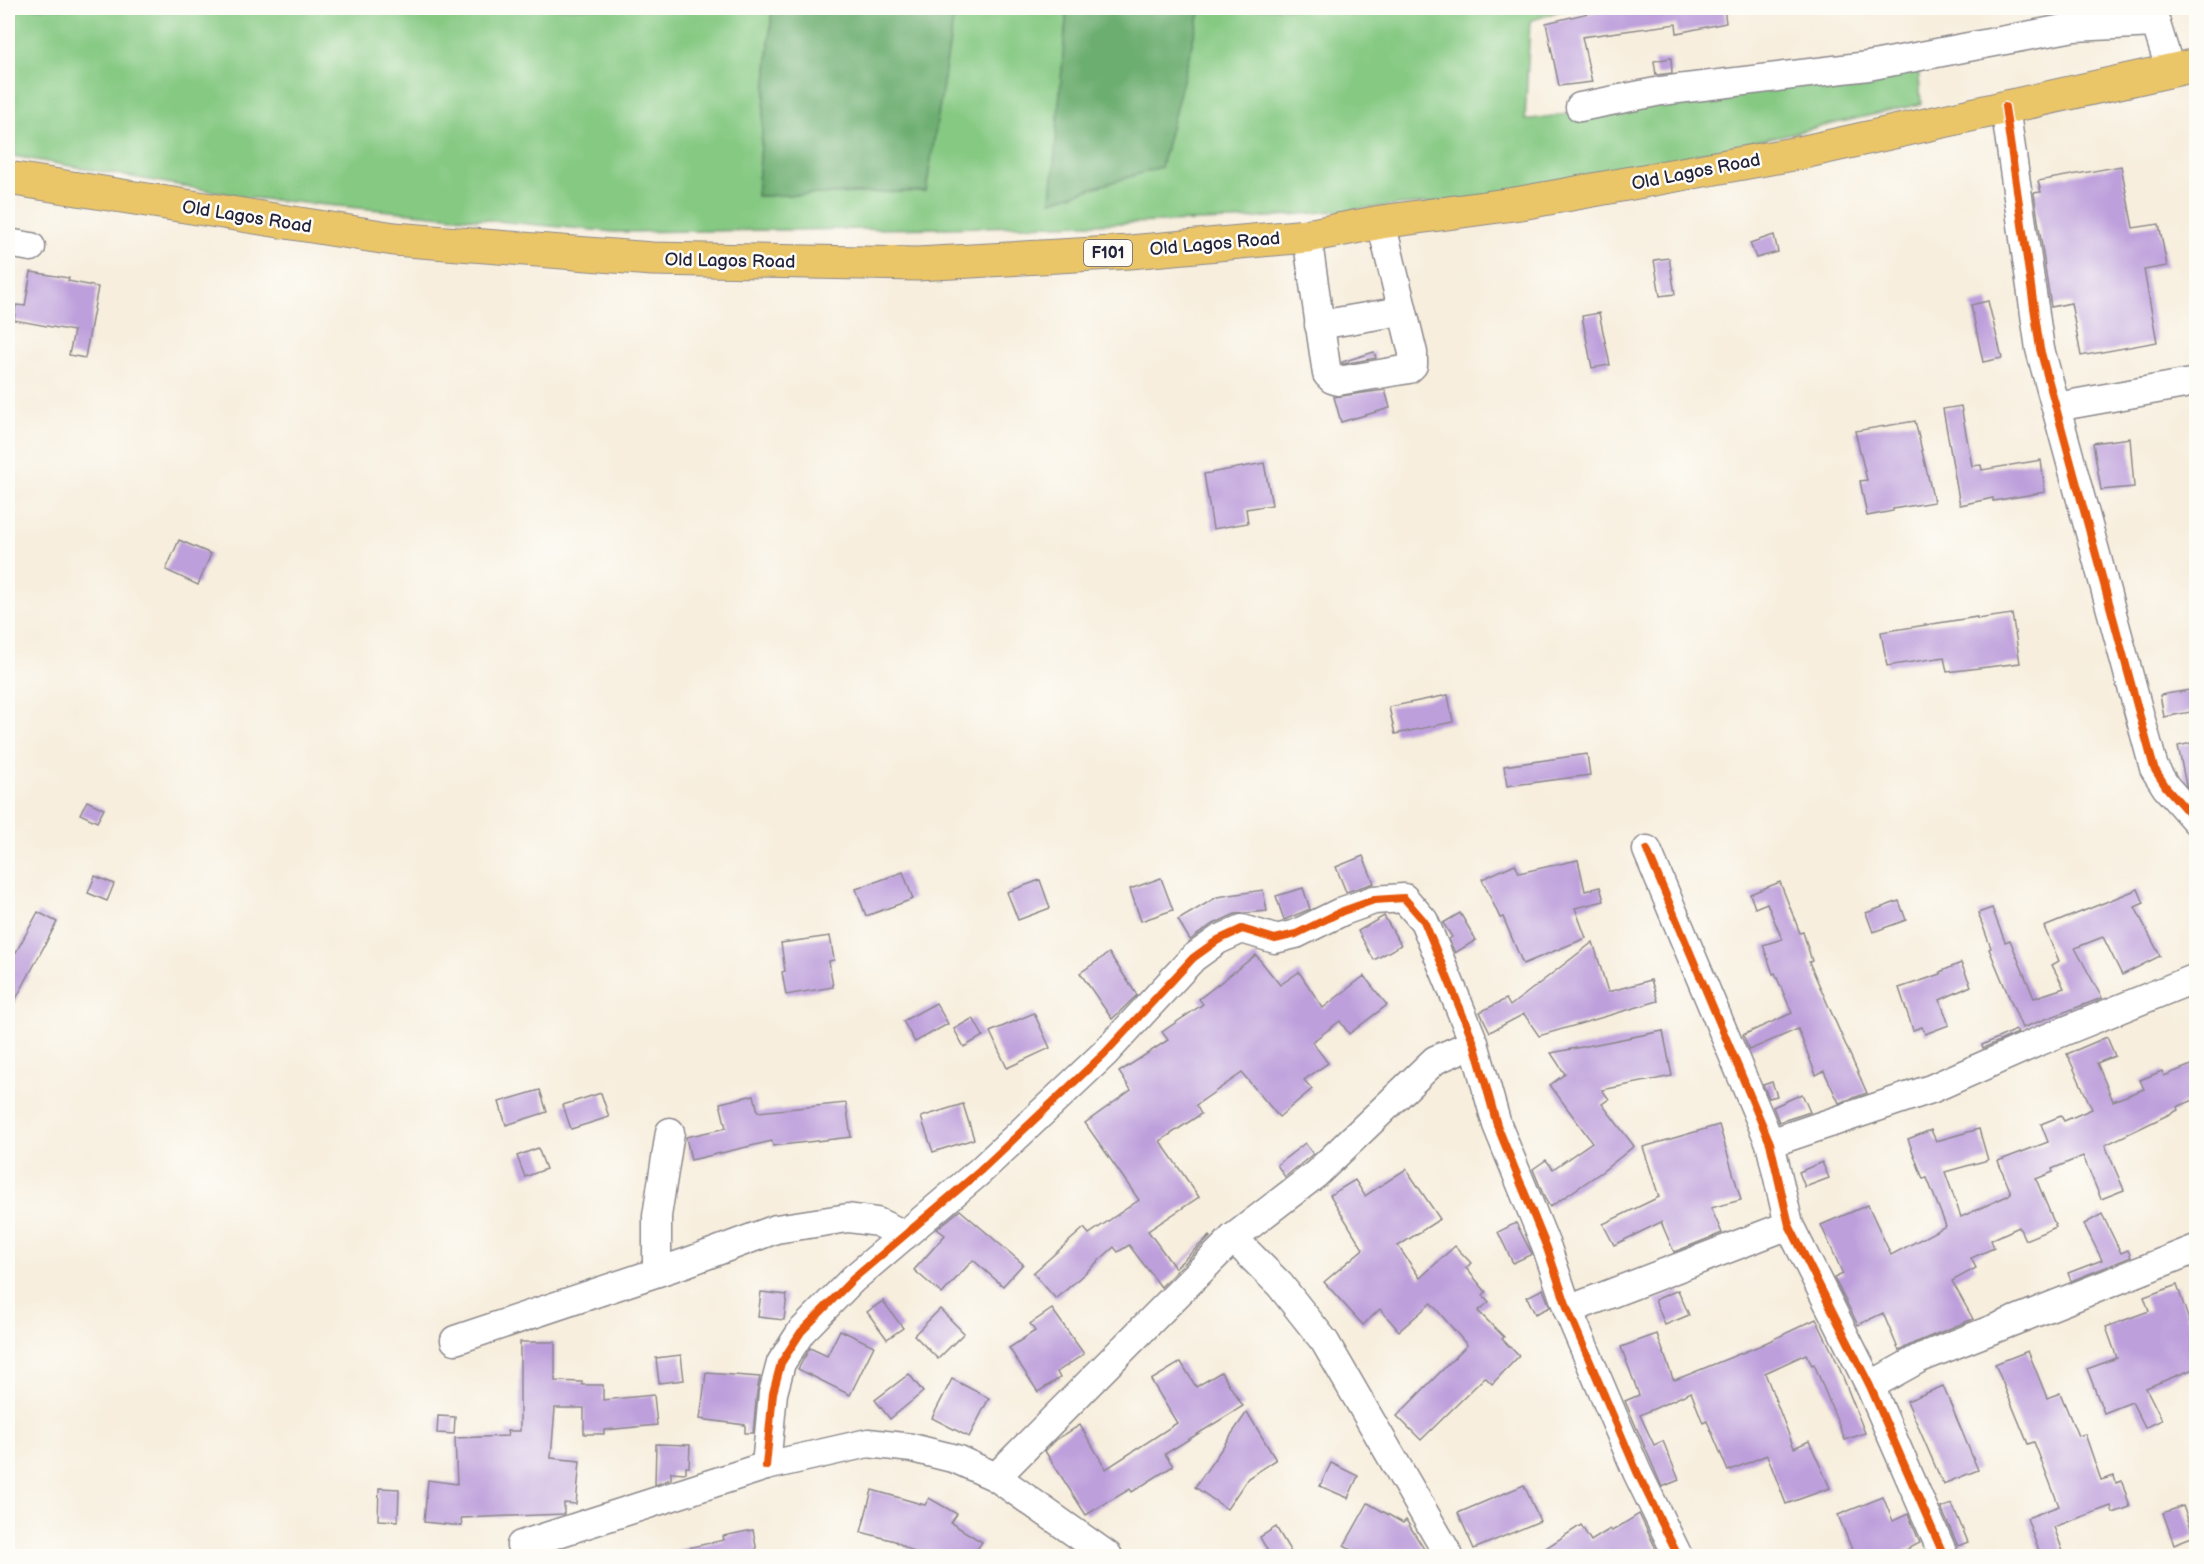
<svg xmlns="http://www.w3.org/2000/svg" width="2204" height="1564" font-family="'Balsamiq Sans',sans-serif">
<style>
.green{fill:#85c982;stroke:#54765e;stroke-width:1.5}
.forest{fill:#6cad70;stroke:#476856;stroke-width:1.5}
.building{fill:#bd9fdb}
.lines{fill:none;stroke-linecap:round;stroke-linejoin:round}
.minor-casing{stroke:#8c888c;stroke-width:31}
.major-casing{stroke:#8c888c;stroke-width:35}
.minor{stroke:#fff;stroke-width:28}
.major{stroke:#ebc669;stroke-width:33}
.cycleway-casing{stroke:#fdfcf7;stroke-width:11}
.cycleway{stroke:#e8590c;stroke-width:8}
.labels{text-anchor:middle;dominant-baseline:central;stroke-width:5;stroke-linejoin:round;paint-order:stroke}
.shield{fill:#fdfcf7;stroke:#646373;stroke-width:1.5}
.shield-label{font-size:16px;font-weight:bold;fill:#22223b}
.street-label{font-size:18px;fill:#22223b;stroke:#fdfcf7}
</style>
<rect width="100%" height="100%" fill="#fdfcf7"/>
<filter id="ink" filterUnits="userSpaceOnUse"><feTurbulence type="fractalNoise" baseFrequency=".0167" numOctaves="2"/><feDisplacementMap in="SourceGraphic" scale="12" xChannelSelector="R" yChannelSelector="G"/><feConvolveMatrix kernelMatrix="1 2 1 2 8 2 1 2 1" color-interpolation-filters="sRGB"/></filter>
<filter id="wash" filterUnits="userSpaceOnUse"><feTurbulence type="fractalNoise" baseFrequency=".008" numOctaves="4" result="noise"/><feDisplacementMap in="SourceGraphic" scale="24" xChannelSelector="R" yChannelSelector="G"/><feGaussianBlur stdDeviation="1.35" result="paint"/><feColorMatrix in="noise" values="0 0 0 0 0 0 0 0 0 0 0 0 0 0 0 0 0 1.4 0 .05"/><feComposite in="paint" operator="in"/></filter>
<g filter="url(#wash)">
<rect width="100%" height="100%" fill="#f7eedd"/>
<polygon class="green" points="8,8 772,8 757,196 926,191 955,8 1067,8 1052,201 1161,167 1201,8 1568,8 1530,21 1525,120 1918,64 1921,104 1518,195 1234,220 945,228 614,232 251,198 8,155"/>
<g class="forest">
<polygon points="772,8 955,8 926,191 757,196"/>
<polygon points="1067,8 1201,8 1161,167 1051,201"/>
</g>
<g id="blocks">
<g class="building">
<polygon points="1596,8 1724,8 1726,23 1677,33 1676,24 1582,37 1592,82 1559,86 1546,23 1597,11"/>
<polygon points="1671,58 1672,73 1656,75 1654,61"/>
<polygon points="2121,166 2133,228 2159,224 2167,266 2144,270 2157,342 2081,356 2071,303 2051,307 2034,193 2041,192 2038,181"/>
<polygon points="1774,235 1778,252 1756,258 1750,243"/>
<polygon points="1669,258 1675,294 1660,296 1654,260"/>
<polygon points="31,272 69,278 68,281 98,287 85,358 69,355 74,331 14,320 16,305 25,306"/>
<polygon points="1988,301 2002,358 1983,362 1971,305"/>
<polygon points="1599,313 1610,365 1592,368 1582,316"/>
<polygon points="1374,352 1376,358 1342,364 1342,362"/>
<polygon points="1385,390 1390,408 1341,422 1334,397"/>
<polygon points="1961,406 1972,466 1981,465 1982,470 2041,460 2045,492 1993,501 1993,498 1960,505 1943,409"/>
<polygon points="1915,421 1934,502 1893,509 1893,511 1867,516 1860,481 1867,480 1855,431"/>
<polygon points="2130,438 2134,487 2101,490 2093,443"/>
<polygon points="1264,463 1272,505 1246,509 1248,523 1213,529 1204,474"/>
<polygon points="179,540 211,554 198,585 166,570"/>
<polygon points="2012,614 2020,663 1947,672 1944,657 1887,666 1881,632 1977,617 1977,619"/>
<polygon points="2196,689 2196,711 2164,717 2160,695"/>
<polygon points="1448,695 1453,722 1395,734 1389,707"/>
<polygon points="2196,742 2196,797 2186,785 2178,746"/>
<polygon points="1587,754 1590,775 1507,786 1504,766"/>
<polygon points="87,801 104,809 97,822 80,814"/>
<polygon points="1363,856 1374,883 1346,892 1336,867"/>
<polygon points="1578,860 1585,891 1600,887 1604,901 1575,908 1586,938 1523,964 1503,917 1500,918 1482,879 1515,864 1519,873"/>
<polygon points="903,872 913,899 866,916 856,889"/>
<polygon points="95,876 114,884 107,901 88,893"/>
<polygon points="1161,878 1173,910 1141,921 1130,889"/>
<polygon points="1040,880 1050,908 1018,920 1007,892"/>
<polygon points="1780,882 1800,933 1803,932 1812,961 1809,962 1867,1093 1839,1103 1824,1071 1816,1075 1798,1029 1749,1050 1743,1035 1792,1013 1775,973 1773,974 1763,945 1782,939 1767,903 1755,908 1750,894"/>
<polygon points="1303,888 1310,909 1284,920 1276,896"/>
<polygon points="2138,889 2144,903 2135,907 2160,956 2122,975 2103,937 2075,948 2102,998 2022,1028 1989,949 1991,948 1978,913 1992,908 2005,942 2010,940 2034,998 2064,988 2052,965 2059,961 2044,927"/>
<polygon points="1263,890 1267,911 1235,914 1211,925 1190,940 1178,920 1217,897"/>
<polygon points="1899,901 1906,920 1873,932 1866,913"/>
<polygon points="38,912 57,922 8,1014 8,950 15,954"/>
<polygon points="1460,913 1476,940 1455,953 1449,939 1452,937 1443,923"/>
<polygon points="1384,916 1401,945 1374,960 1358,931"/>
<polygon points="830,936 834,960 829,961 833,987 786,995 782,972 785,971 781,943"/>
<polygon points="1593,942 1608,992 1651,980 1658,1001 1539,1036 1524,1014 1490,1032 1480,1012 1506,999 1510,1006"/>
<polygon points="1109,953 1137,995 1112,1019 1080,973"/>
<polygon points="1256,955 1280,985 1299,972 1323,1008 1364,976 1387,1005 1349,1034 1340,1021 1312,1042 1328,1063 1304,1080 1312,1089 1279,1117 1242,1073 1196,1105 1201,1114 1160,1141 1199,1197 1148,1231 1175,1268 1209,1236 1210,1237 1161,1287 1129,1245 1118,1252 1114,1247 1056,1299 1033,1273 1084,1228 1089,1234 1139,1200 1085,1123 1131,1090 1119,1072 1168,1040 1162,1032 1203,1004 1199,999"/>
<polygon points="1961,963 1971,986 1940,1000 1949,1025 1925,1034 1922,1027 1913,1030 1899,988 1941,974 1940,972"/>
<polygon points="936,1003 948,1024 915,1042 903,1021"/>
<polygon points="1034,1013 1050,1048 1007,1068 990,1032"/>
<polygon points="973,1018 983,1036 964,1047 954,1029"/>
<polygon points="2016,1030 2018,1033 1983,1048 1982,1045"/>
<polygon points="1663,1031 1672,1076 1602,1090 1609,1099 1602,1104 1634,1146 1603,1171 1550,1207 1545,1199 1533,1169 1546,1160 1553,1169 1592,1142 1550,1085 1565,1074 1551,1053"/>
<polygon points="2107,1037 2115,1056 2097,1063 2113,1101 2144,1089 2140,1080 2162,1071 2164,1076 2196,1063 2196,1099 2177,1107 2178,1110 2105,1145 2124,1190 2101,1199 2083,1156 2052,1169 2053,1172 2036,1179 2056,1227 2025,1240 2019,1227 1991,1240 1994,1248 1971,1258 1976,1268 1952,1281 1973,1319 1914,1343 1899,1351 1883,1313 1858,1325 1834,1278 1843,1274 1821,1225 1868,1205 1891,1255 1946,1226 1927,1178 1923,1179 1908,1139 1931,1130 1936,1141 1979,1129 1988,1160 1945,1172 1961,1217 2007,1196 2011,1193 1998,1161 2048,1142 2041,1124 2061,1116 2064,1121 2092,1109 2067,1054"/>
<polygon points="1772,1082 1777,1096 1769,1098 1763,1085"/>
<polygon points="540,1090 547,1112 506,1125 499,1102"/>
<polygon points="601,1093 609,1117 571,1129 563,1105"/>
<polygon points="1802,1094 1810,1112 1779,1122 1773,1107"/>
<polygon points="754,1095 758,1112 846,1103 851,1137 773,1146 772,1141 691,1160 686,1137 726,1128 720,1103"/>
<polygon points="963,1104 974,1139 933,1152 921,1117"/>
<polygon points="1719,1125 1741,1200 1711,1208 1722,1233 1674,1252 1661,1222 1614,1245 1603,1224 1659,1197 1643,1147"/>
<polygon points="1305,1143 1313,1154 1285,1177 1277,1165"/>
<polygon points="538,1148 546,1169 525,1177 517,1156"/>
<polygon points="1822,1162 1829,1178 1805,1187 1799,1172"/>
<polygon points="1406,1169 1440,1219 1398,1246 1420,1278 1455,1246 1471,1263 1466,1268 1486,1292 1483,1295 1489,1302 1478,1311 1504,1337 1502,1339 1519,1356 1492,1384 1485,1377 1421,1440 1397,1416 1467,1345 1431,1303 1399,1331 1380,1309 1363,1325 1324,1282 1363,1249 1330,1195 1355,1180 1365,1196"/>
<polygon points="960,1210 1023,1264 1003,1286 973,1260 942,1294 914,1270 945,1235 937,1229"/>
<polygon points="2102,1214 2121,1253 2128,1250 2131,1257 2071,1281 2068,1273 2102,1260 2084,1224"/>
<polygon points="1516,1223 1532,1254 1513,1263 1498,1232"/>
<polygon points="2177,1285 2196,1341 2196,1368 2146,1388 2162,1420 2145,1428 2132,1402 2104,1413 2087,1369 2117,1358 2106,1327 2149,1311 2144,1297"/>
<polygon points="1543,1289 1550,1307 1535,1314 1527,1297"/>
<polygon points="1678,1290 1689,1315 1665,1325 1655,1300"/>
<polygon points="761,1292 787,1295 784,1320 758,1317"/>
<polygon points="883,1301 903,1328 887,1339 867,1312"/>
<polygon points="940,1309 964,1333 938,1359 914,1335"/>
<polygon points="1052,1309 1084,1354 1057,1372 1060,1378 1038,1392 1009,1348 1035,1331 1030,1324"/>
<polygon points="1816,1319 1837,1362 1865,1433 1845,1440 1814,1364 1812,1365 1806,1354 1765,1373 1794,1448 1809,1441 1830,1488 1786,1504 1767,1455 1728,1471 1707,1421 1703,1423 1691,1392 1640,1415 1654,1445 1663,1441 1679,1480 1662,1487 1625,1401 1639,1395 1621,1347 1657,1334 1673,1379 1675,1380 1759,1346"/>
<polygon points="840,1330 874,1346 850,1395 798,1369 810,1348 827,1356"/>
<polygon points="520,1342 555,1342 555,1381 582,1382 582,1385 603,1385 603,1400 654,1395 657,1425 604,1430 604,1434 584,1434 584,1408 555,1408 551,1458 580,1461 576,1504 564,1503 564,1514 461,1518 462,1526 424,1522 428,1480 457,1484 455,1438 508,1436 507,1431 520,1431"/>
<polygon points="2028,1351 2047,1398 2060,1393 2078,1436 2085,1434 2101,1480 2114,1476 2116,1483 2122,1481 2130,1507 2113,1513 2111,1506 2054,1527 2065,1557 2041,1557 2027,1518 2059,1506 2034,1442 2028,1444 1995,1364"/>
<polygon points="681,1355 684,1380 659,1383 656,1358"/>
<polygon points="1181,1362 1196,1387 1221,1372 1243,1406 1165,1454 1173,1466 1132,1492 1130,1489 1086,1515 1045,1451 1057,1439 1080,1425 1106,1469 1177,1423 1151,1380"/>
<polygon points="706,1373 760,1377 757,1391 753,1433 745,1433 745,1425 700,1419"/>
<polygon points="909,1374 923,1392 890,1419 875,1400"/>
<polygon points="952,1379 989,1398 969,1437 932,1418"/>
<polygon points="1943,1386 1978,1470 1943,1484 1907,1401"/>
<polygon points="1247,1412 1276,1460 1248,1478 1227,1509 1195,1487"/>
<polygon points="438,1416 455,1417 454,1434 437,1433"/>
<polygon points="656,1444 690,1445 689,1467 686,1467 686,1473 671,1472 671,1479 655,1485"/>
<polygon points="1331,1463 1358,1476 1348,1498 1320,1486"/>
<polygon points="1524,1485 1540,1521 1474,1549 1458,1513"/>
<polygon points="379,1488 399,1489 398,1521 378,1520"/>
<polygon points="872,1490 925,1505 929,1498 957,1514 951,1523 982,1542 972,1557 922,1557 895,1541 861,1532"/>
<polygon points="1883,1497 1893,1521 1908,1514 1920,1543 1892,1557 1855,1557 1838,1515"/>
<polygon points="1368,1503 1403,1523 1406,1520 1429,1557 1363,1557 1344,1546"/>
<polygon points="1952,1504 1968,1542 1958,1546 1941,1508"/>
<polygon points="2183,1506 2194,1536 2174,1544 2163,1513"/>
<polygon points="1639,1514 1660,1557 1532,1557 1581,1525 1591,1541 1610,1529 1612,1531"/>
<polygon points="1276,1527 1294,1557 1271,1557 1260,1537"/>
<polygon points="753,1530 758,1557 679,1557 678,1550 724,1540 723,1536"/>
</g>
</g>
</g>
<g filter="url(#ink)">
<use href="#blocks" fill-opacity="0" stroke="#8c888c" stroke-width="1.5"/>
<g class="lines">
<defs>
<g id="minor">
<polyline points="2151,8 2171,72"/>
<polyline points="1580,107 1661,91 1868,66 2074,27 2156,23"/>
<polyline points="2005,107 2040,349 2154,768 2166,787 2196,821"/>
<polyline points="1307,236 1327,374 1332,379 1338,381 1409,369 1413,365 1413,353 1381,222"/>
<polyline points="8,243 31,247"/>
<polyline points="1319,325 1402,311"/>
<polyline points="2056,407 2196,382"/>
<polyline points="1647,850 1770,1143 1789,1225 1870,1386 1944,1556"/>
<polyline points="1770,1143 1931,1089 2035,1043 2196,978"/>
<polyline points="1233,1238 1280,1285 1325,1342 1449,1556"/>
<polyline points="657,1272 657,1216 670,1132"/>
<polyline points="1568,1310 1789,1225"/>
<polyline points="455,1340 685,1263 776,1229 848,1218 877,1222 905,1235"/>
<polyline points="1870,1386 1920,1358 2196,1249"/>
<polyline points="766,1466 773,1393 781,1363 801,1332 853,1279 980,1171 1105,1053 1193,958 1218,940 1242,929 1275,939 1296,934 1343,911 1374,900 1404,898 1424,921 1457,1001 1474,1043 1497,1125 1547,1248 1568,1310 1637,1472 1678,1556"/>
<polyline points="996,1477 1233,1238 1316,1174 1435,1060 1474,1043"/>
<polyline points="521,1545 766,1466 868,1443 912,1448 956,1459 996,1477 1108,1556"/>
</g>
<polyline id="major" points="8,178 394,239 652,259 917,264 1130,252 1307,236 1381,222 1521,203 1804,152 2196,65"/>
</defs>
<use href="#minor" class="minor-casing"/>
<use href="#major" class="major-casing"/>
<use href="#minor" class="minor"/>
<use href="#major" class="major"/>
<defs>
<g id="cycleway">
<polyline points="2005,107 2040,349 2154,768 2166,787 2196,821"/>
<polyline points="1647,850 1770,1143 1789,1225 1870,1386 1944,1556"/>
<polyline points="766,1466 773,1393 781,1363 801,1332 853,1279 980,1171 1105,1053 1193,958 1218,940 1242,929 1275,939 1296,934 1343,911 1374,900 1404,898 1424,921 1457,1001 1474,1043 1497,1125 1547,1248 1568,1310 1637,1472 1678,1556"/>
</g>
</defs>
<use href="#cycleway" class="cycleway-casing"/>
<use href="#cycleway" class="cycleway"/>
</g>
</g>
<g class="labels">
<rect class="shield" x="1084" y="240" width="48" height="26" rx="4.5"/>
<g class="shield-label">
<text x="1108" y="253">F101</text>
</g>
<g class="street-label">
<text transform="translate(1696 172) rotate(-11)">Old Lagos Road</text>
<text transform="translate(247 217) rotate(9)">Old Lagos Road</text>
<text transform="translate(1215 244) rotate(-5)">Old Lagos Road</text>
<text transform="translate(730 261) rotate(1)">Old Lagos Road</text>
</g>
</g>
<rect width="2204" height="1564" fill="none" stroke="#fdfcf7" stroke-width="30"/>
</svg>
